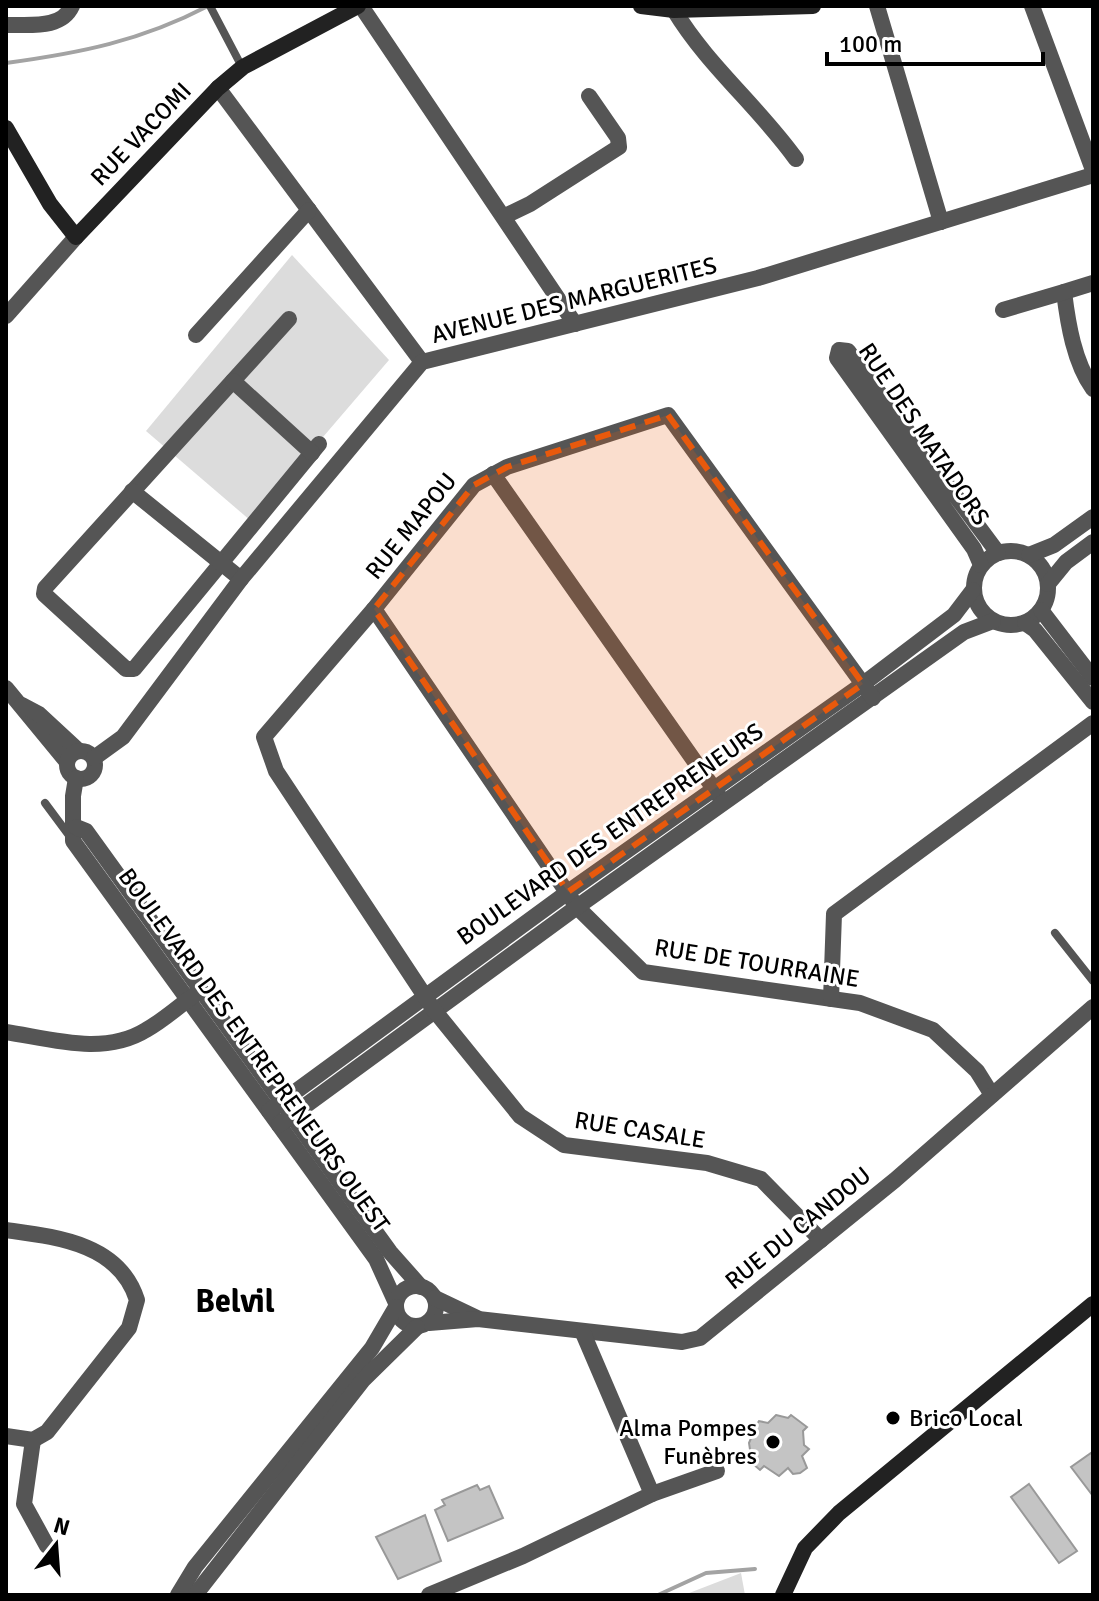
<svg xmlns="http://www.w3.org/2000/svg" width="1099" height="1601" font-family="Signika,sans-serif">
<style>
.green{fill:#dcdcdc}
.lines{fill:none;stroke-linecap:round;stroke-linejoin:round}
.stream{stroke:#a3a3a3;stroke-width:4}
.building{fill:#c4c4c4;stroke:#999;stroke-width:2}
.lane{stroke:#555;stroke-width:8}
.street{stroke:#555;stroke-width:16}
.secondary{stroke:#222;stroke-width:16}
.marked{fill:#e8590c;fill-opacity:0.2;stroke:#e8590c;stroke-width:6;stroke-dasharray:16 10;stroke-linejoin:round}
.poi-dot{fill:#000;stroke:#fff;stroke-width:3}
.labels{text-anchor:middle;dominant-baseline:central;stroke-width:6;stroke-linejoin:round;paint-order:stroke}
.street-label{font-size:24px;fill:#000;stroke:#fff}
.poi-label{font-size:24px;fill:#000;stroke:#fff;text-anchor:start}
.district-label{font-size:32px;font-weight:bold;fill:#000;stroke:#fff}
</style>
<rect width="100%" height="100%" fill="#fff"/>
<g class="green">
<polygon points="292,255 389,360 251,521 146,431"/>
<polygon points="741,1573 745,1595 684,1595"/>
</g>
<g class="lines">
<g class="stream">
<path d="M6,63C80,53 141,41 208,6"/>
<polyline points="658,1595 706,1573 755,1569"/>
</g>
</g>
<g class="building">
<polygon points="776,1415 788,1418 791,1415 807,1427 803,1431 804,1445 809,1449 802,1456 807,1468 800,1473 793,1474 788,1468 779,1476 764,1466 760,1470 752,1463 749,1443 757,1424 759,1421 768,1423"/>
<polygon points="1091,1453 1093,1456 1093,1496 1071,1467"/>
<polygon points="1029,1484 1077,1551 1059,1563 1011,1497"/>
<polygon points="477,1485 480,1490 489,1486 503,1518 448,1541 435,1510 445,1505 442,1500"/>
<polygon points="425,1515 441,1561 398,1579 376,1537"/>
</g>
<g class="lines">
<g class="lane">
<polyline points="210,6 242,67"/>
<polyline points="45,803 71,838"/>
<polyline points="1055,933 1093,981"/>
</g>
<g class="street">
<polyline points="361,6 575,324"/>
<polyline points="877,6 941,222"/>
<polyline points="1032,6 1093,170"/>
<path d="M674,10C708,66 758,106 796,159"/>
<path d="M6,25C29,24 61,30 72,6"/>
<polyline points="218,88 422,362"/>
<polyline points="505,216 530,204 619,147 618,138 589,96"/>
<path d="M1093,283L1064,292C1068,324 1074,362 1093,389"/>
<polyline points="1003,310 1064,292"/>
<polyline points="6,316 76,237"/>
<polyline points="289,319 45,588 44,594 126,669 134,669 319,444"/>
<polyline points="196,335 309,210"/>
<polyline points="233,381 312,453"/>
<polyline points="493,474 719,796"/>
<polyline points="132,491 241,579"/>
<circle cx="1011" cy="588" r="37"/>
<polyline points="1029,555 1054,545 1093,517"/>
<polyline points="981,565 974,549 837,358 839,350 848,351 998,553"/>
<polyline points="1048,584 1066,562 1093,542"/>
<polyline points="374,609 577,907 643,972 860,1003 933,1030 977,1071 992,1095"/>
<polyline points="1041,610 1093,678"/>
<polyline points="1025,623 1035,630 1093,702"/>
<polyline points="6,688 67,762"/>
<polyline points="22,705 39,714 79,751"/>
<circle cx="81" cy="765" r="14"/>
<polyline points="94,758 123,737 241,579 422,362 758,278 1093,175"/>
<polyline points="76,778 73,796 73,841 376,1259 396,1303"/>
<polyline points="76,827 86,831 390,1252 421,1287"/>
<polyline points="831,999 834,914 1093,723"/>
<path d="M6,1032C51,1039 104,1056 146,1030C164,1020 180,1005 197,993"/>
<polyline points="269,1111 568,892 863,684 954,615 973,590"/>
<polyline points="279,1125 577,907 964,632 993,621"/>
<path d="M6,1230C56,1237 119,1243 137,1300L129,1328L47,1432L33,1440L6,1436"/>
<polyline points="821,1240 761,1179 707,1163 564,1145 520,1116 434,1010 276,771 264,737 374,609 474,485 507,467 668,415 873,698"/>
<circle cx="416" cy="1306" r="20"/>
<polyline points="435,1298 477,1318"/>
<polyline points="429,1323 478,1319 682,1342 700,1338 895,1180 1093,1007"/>
<polyline points="33,1440 24,1504 47,1546"/>
<polyline points="652,1494 717,1471"/>
<polyline points="178,1595 195,1567 372,1348 396,1307"/>
<polyline points="195,1595 363,1380 417,1327"/>
<polyline points="429,1595 523,1556 652,1494 583,1333"/>
</g>
<g class="secondary">
<polyline points="641,6 674,10 813,6"/>
<polyline points="6,128 50,204 76,237 218,88 243,67 358,6"/>
<polyline points="783,1595 805,1548 839,1513 1093,1304"/>
</g>
</g>
<path class="marked" d="M668,415L863,684L568,892L374,609L474,485L507,467Z"/>
<g class="poi-dot">
<circle cx="893" cy="1418" r="8"/>
<circle cx="773" cy="1442" r="8"/>
</g>
<g class="labels">
<g class="street-label">
<text transform="translate(141 134) rotate(-46)">RUE VACOMI</text>
<text transform="translate(574 300) rotate(-14)">AVENUE DES MARGUERITES</text>
<text transform="translate(924 434) rotate(56)">RUE DES MATADORS</text>
<text transform="translate(411 526) rotate(-51)">RUE MAPOU</text>
<text transform="translate(610 834) rotate(-35)">BOULEVARD DES ENTREPRENEURS</text>
<text transform="translate(757 963) rotate(9)">RUE DE TOURRAINE</text>
<text transform="translate(254 1050) rotate(54)">BOULEVARD DES ENTREPRENEURS OUEST</text>
<text transform="translate(640 1130) rotate(9)">RUE CASALE</text>
<text transform="translate(798 1228) rotate(-39)">RUE DU CANDOU</text>
</g>
<g class="poi-label">
<text x="909" y="1418">Brico Local</text>
<text x="757" y="1428" text-anchor="end">Alma Pompes<tspan x="757" dy="28">Funèbres</tspan></text>
</g>
<g class="district-label">
<text x="235" y="1301">Belvil</text>
</g>
</g>
<rect width="1099" height="1601" fill="none" stroke="#000000" stroke-width="16"/>
<g transform="translate(56 1545) rotate(17)" stroke="#ffffff" stroke-width="6" paint-order="stroke">
<path d="M0-6L14 30L0 20L-14 30Z" fill="#000000"/>
<text y="-12" font-size="22" font-weight="bold" text-anchor="middle" fill="#000000">N</text>
</g>
<path d="M827 52v12h216v-12" fill="none" stroke="#000000" stroke-width="4"/>
<text x="839" y="52" font-size="24" fill="#000000" stroke="#ffffff" stroke-width="6" paint-order="stroke">100 m</text>
</svg>
